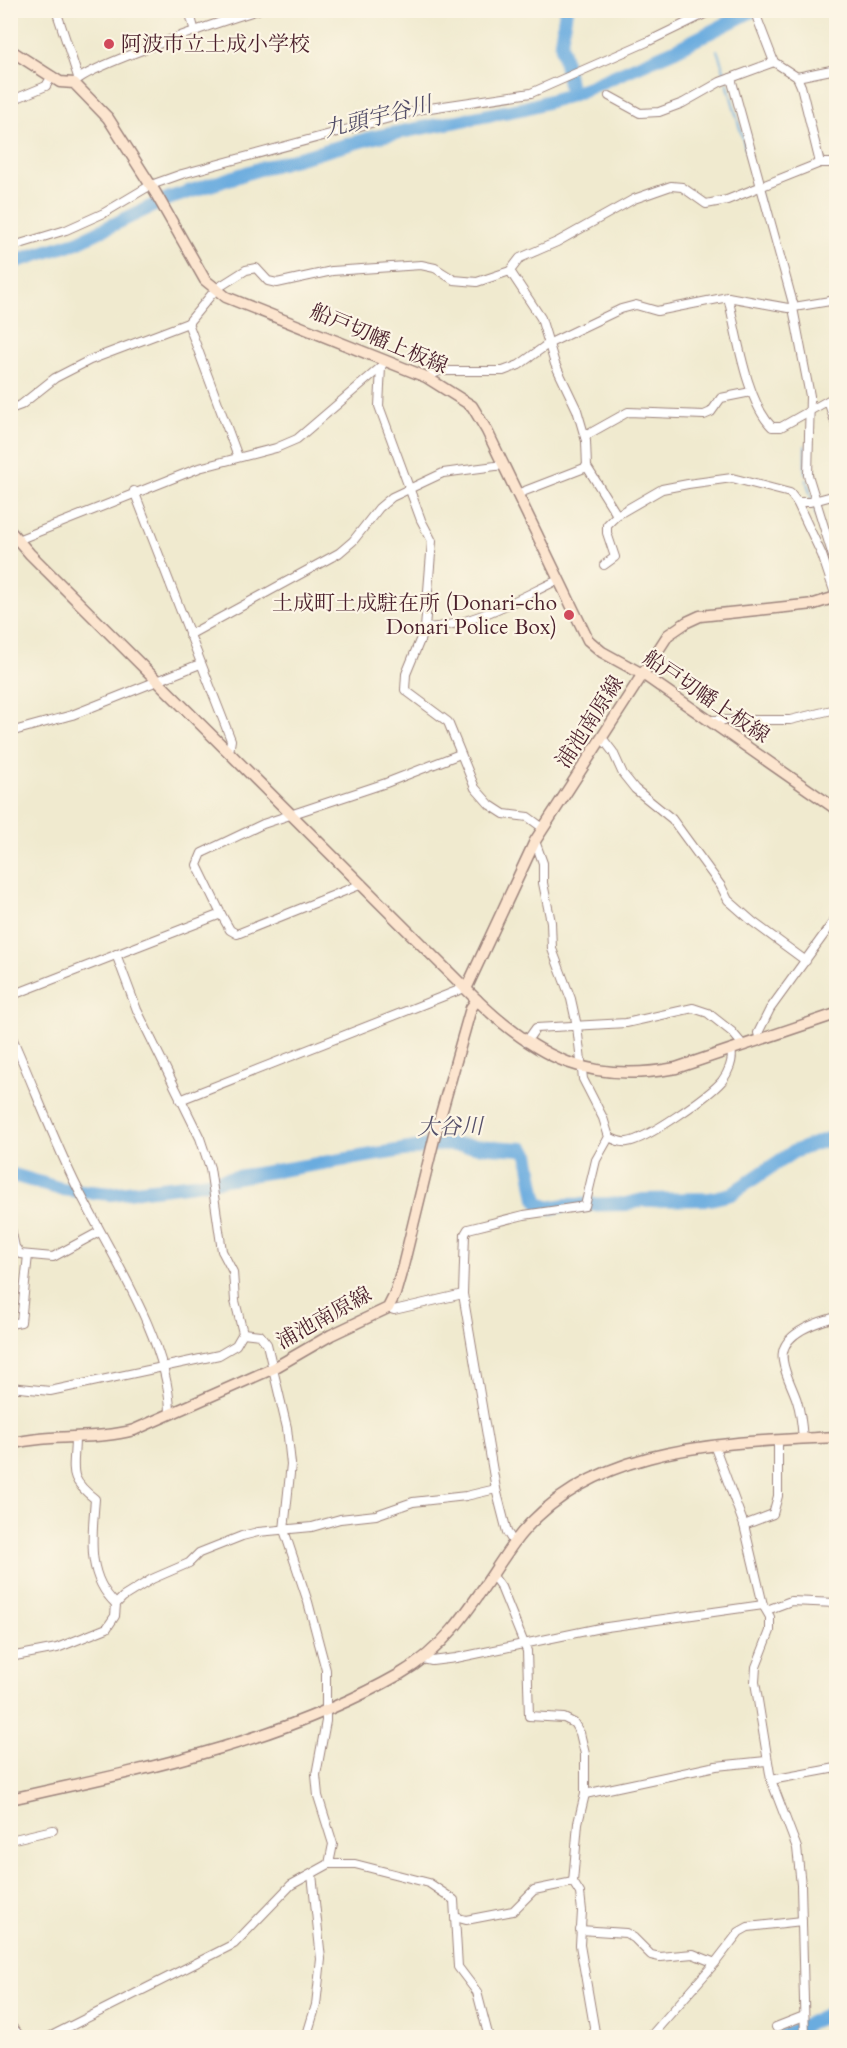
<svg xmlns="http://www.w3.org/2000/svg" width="847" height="2048" font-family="Cardo,'Noto Serif JP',serif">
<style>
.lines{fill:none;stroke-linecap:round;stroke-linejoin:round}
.stream{stroke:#6aacdf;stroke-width:2}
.river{stroke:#6aacdf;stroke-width:14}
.street-casing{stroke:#9d847d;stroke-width:10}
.secondary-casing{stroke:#9d847d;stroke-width:13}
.street{stroke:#fff;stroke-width:8}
.secondary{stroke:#fce5cf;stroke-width:10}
.poi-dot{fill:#d1495b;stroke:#fcf5e5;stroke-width:2}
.labels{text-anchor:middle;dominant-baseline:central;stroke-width:4.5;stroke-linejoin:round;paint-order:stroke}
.poi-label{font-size:21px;fill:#4a1f2b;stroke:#fcf5e5;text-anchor:start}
.street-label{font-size:21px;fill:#4a1f2b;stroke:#fcf5e5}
.water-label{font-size:22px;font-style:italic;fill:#55506a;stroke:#fcf5e5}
</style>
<rect width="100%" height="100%" fill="#fcf5e5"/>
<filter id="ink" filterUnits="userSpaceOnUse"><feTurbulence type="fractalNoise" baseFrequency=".0167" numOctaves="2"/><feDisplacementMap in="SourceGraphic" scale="12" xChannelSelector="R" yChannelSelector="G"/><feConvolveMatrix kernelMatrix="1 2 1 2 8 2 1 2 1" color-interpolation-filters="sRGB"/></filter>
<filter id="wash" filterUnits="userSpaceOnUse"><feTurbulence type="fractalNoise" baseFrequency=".008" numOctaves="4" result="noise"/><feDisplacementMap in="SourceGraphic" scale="24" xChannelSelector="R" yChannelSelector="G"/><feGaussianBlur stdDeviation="1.35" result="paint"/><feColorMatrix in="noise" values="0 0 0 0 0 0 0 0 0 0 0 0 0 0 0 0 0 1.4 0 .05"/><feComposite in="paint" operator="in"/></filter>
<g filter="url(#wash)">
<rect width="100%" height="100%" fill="#f0eacf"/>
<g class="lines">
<g class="stream">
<polyline points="691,10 692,11"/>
<polyline points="717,50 726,76"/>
<polyline points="727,82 756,186"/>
<polyline points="758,191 768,226"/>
<polyline points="784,284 789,304"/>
<polyline points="805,473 805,446"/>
<polyline points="806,479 822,534"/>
<polyline points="833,568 836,577"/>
</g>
<g class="river">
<polyline points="566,10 561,42 571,95"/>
<polyline points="10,263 77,242 167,199 259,169 375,137 525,108 571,95 675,50 754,10"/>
<polyline points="10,1174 61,1189 111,1194 194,1184 440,1144 523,1149 528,1154 536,1198 540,1204 549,1208 566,1205 626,1204 643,1200 710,1199 731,1194 793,1152 836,1136"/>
<polyline points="779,2038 836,2010"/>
</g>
</g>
</g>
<g filter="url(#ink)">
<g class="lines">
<defs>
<g id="street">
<polyline points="56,10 78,77"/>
<polyline points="189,10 195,32"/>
<polyline points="754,10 774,62 797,77 801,86 820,163"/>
<polyline points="797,77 836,69"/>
<polyline points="731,78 794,307"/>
<path d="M74,83C86,66 229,19 258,10"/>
<polyline points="609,96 640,113 659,112 683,103 720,82 774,62"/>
<polyline points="10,101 46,86 52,76"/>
<polyline points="10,247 66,230 104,213 151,185 182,174 423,109 531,93 647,42 713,10"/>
<polyline points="510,271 541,318 555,364 577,410 586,441 587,467 517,494"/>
<path d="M728,297C737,334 746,401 772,427H781L836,396"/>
<polyline points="793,308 810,396 808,475 836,566"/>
<polyline points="188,323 238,457"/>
<polyline points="385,360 381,367 379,406 421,520 432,541 425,628 406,674 405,690 448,722 475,788 490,805 504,814 528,817 543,828"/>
<polyline points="426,377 440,371 503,371 519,365 548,344 621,309 636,305 657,311 728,297 788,308 836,300"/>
<polyline points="828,401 836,425"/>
<polyline points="10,409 21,405 55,378 90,360 188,323 216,289 246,270 256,268 268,281 277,283 332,271 421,265 435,268 454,280 477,282 510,271 520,258 557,242 634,199 671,186 682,187 706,204 727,200 820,163 833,163 836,166"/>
<polyline points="585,436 628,412 704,415 711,412 721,398 751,392"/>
<polyline points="587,467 617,515"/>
<polyline points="134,491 231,740 229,752"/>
<polyline points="797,502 810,502 836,495"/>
<polyline points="10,543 199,468 276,448 297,439 381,367"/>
<polyline points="604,565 615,557 607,533 607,525 617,515 662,489 688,484 732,478 790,493 797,502 822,555 836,597"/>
<path d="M425,628C472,626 516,600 558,580"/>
<polyline points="189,635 339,553 353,541 379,508 392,497 443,473 503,465"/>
<polyline points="708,720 790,720 836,709"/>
<polyline points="10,732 72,715 200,664"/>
<polyline points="603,739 613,752 623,774 635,789 672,819 721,886 728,900 753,922 806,961"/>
<polyline points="221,914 197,865 202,853 263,824 386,783 460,754"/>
<polyline points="10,996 221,914 230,930 237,934 362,884"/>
<path d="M10,1033C32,1082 51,1133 74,1181C106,1247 169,1339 170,1412"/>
<polyline points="760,1040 758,1033 770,1009 836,918"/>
<polyline points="526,1042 536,1028 626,1023 693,1008 708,1013 732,1032 743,1045"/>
<polyline points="180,1100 467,987"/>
<path d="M609,1137C615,1140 621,1143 627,1142C646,1140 709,1096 722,1081C728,1073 734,1060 731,1050"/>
<polyline points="10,1224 15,1247 20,1254 53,1257 99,1232"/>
<polyline points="388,1308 394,1310 463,1294"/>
<polyline points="10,1324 21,1322 28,1255"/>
<polyline points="243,1333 260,1335 267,1344 287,1428 291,1464 284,1530 308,1602 326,1670 326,1721 316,1775 318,1796 333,1844 329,1864"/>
<polyline points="10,1387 50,1391 219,1355 236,1345 243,1333 235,1301 233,1272 222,1251 210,1168 200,1138 137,1010 116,954"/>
<path d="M75,1436C75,1470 66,1477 95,1499C92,1537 86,1576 116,1604"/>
<path d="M803,1439C802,1426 801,1413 797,1401C793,1388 785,1375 783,1361C778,1334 817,1322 836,1317"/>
<polyline points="714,1445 744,1525 763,1605 770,1617 770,1631 756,1667 755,1682 771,1780 797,1848 801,1885 805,2038"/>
<polyline points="744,1525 773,1514 778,1496 778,1440"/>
<polyline points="514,1543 507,1532 496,1489 463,1294 465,1234 468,1229 524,1215 585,1206 596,1160 609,1137 603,1118 583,1079 577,1026 571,999 552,949 551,922 543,883 543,863 535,841"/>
<polyline points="493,1576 501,1587 527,1651 529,1716 564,1718 574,1723 580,1733 585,1754 585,1794 578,1823 573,1882 580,1893 582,1911 580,1945 596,2038"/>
<polyline points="767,1610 791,1601 836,1603"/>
<polyline points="10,1657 57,1648 107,1628 115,1616 116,1604 123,1597 152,1579 189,1563 199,1553 242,1536 258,1532 312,1527 340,1519 376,1515 413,1502 466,1496 496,1489"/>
<polyline points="423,1659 432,1661 456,1658 600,1628 763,1605"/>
<polyline points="771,1780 836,1768"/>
<polyline points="585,1794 716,1766 766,1761"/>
<polyline points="10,1840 53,1830"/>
<polyline points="455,1917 466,1920 513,1911 534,1890 573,1882"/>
<polyline points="580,1930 626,1933 634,1938 651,1955 660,1957 693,1954 715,1963 739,1932 748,1927 802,1921"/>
<polyline points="10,2025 22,2038"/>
<polyline points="776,2027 804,2016"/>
<polyline points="47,2038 234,1944 291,1885 329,1864 355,1864 429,1883 454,1900 458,1967 477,1992 489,2038"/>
<polyline points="306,2038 316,2005 321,1959 312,1874"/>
<polyline points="649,2038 715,1963"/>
</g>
<g id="secondary">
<polyline points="10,50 60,82 74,83 108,118 155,192 205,280 226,297 426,377 472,406 487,431 588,640 602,652 644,675 836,809"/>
<path d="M10,531L30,554L477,1000C538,1059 590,1084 676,1068L836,1014"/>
<polyline points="467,987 535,841 668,635 687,622 700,616 814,604 836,597"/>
<path d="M10,1444C53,1433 94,1441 134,1430L274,1368L331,1335L388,1308L395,1294L403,1266L435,1135L471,1008L477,1000"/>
<path d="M10,1799C142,1770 281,1742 400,1674C453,1644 479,1592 513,1544C587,1443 724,1443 836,1437"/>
</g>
</defs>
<use href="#street" class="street-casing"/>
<use href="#secondary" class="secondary-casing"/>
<use href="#street" class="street"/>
<use href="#secondary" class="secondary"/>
</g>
</g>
<g class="poi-dot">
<circle cx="109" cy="44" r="6"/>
<circle cx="569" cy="615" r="6"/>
</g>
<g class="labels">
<g class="poi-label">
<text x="121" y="44">阿波市立土成小学校</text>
<text x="557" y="603" text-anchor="end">土成町土成駐在所 (Donari-cho<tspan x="557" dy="24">Donari Police Box)</tspan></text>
</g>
<g class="street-label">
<text transform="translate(379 339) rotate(23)">船戸切幡上板線</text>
<text transform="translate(706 697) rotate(34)">船戸切幡上板線</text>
<text transform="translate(590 722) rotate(-57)">浦池南原線</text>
<text transform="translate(324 1318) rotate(-29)">浦池南原線</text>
</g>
<g class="water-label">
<text transform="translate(378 117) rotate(-14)">九頭宇谷川</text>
<text transform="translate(450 1127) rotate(-1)">大谷川</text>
</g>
</g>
<rect width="847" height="2048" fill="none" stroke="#fcf5e5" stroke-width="36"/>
</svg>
